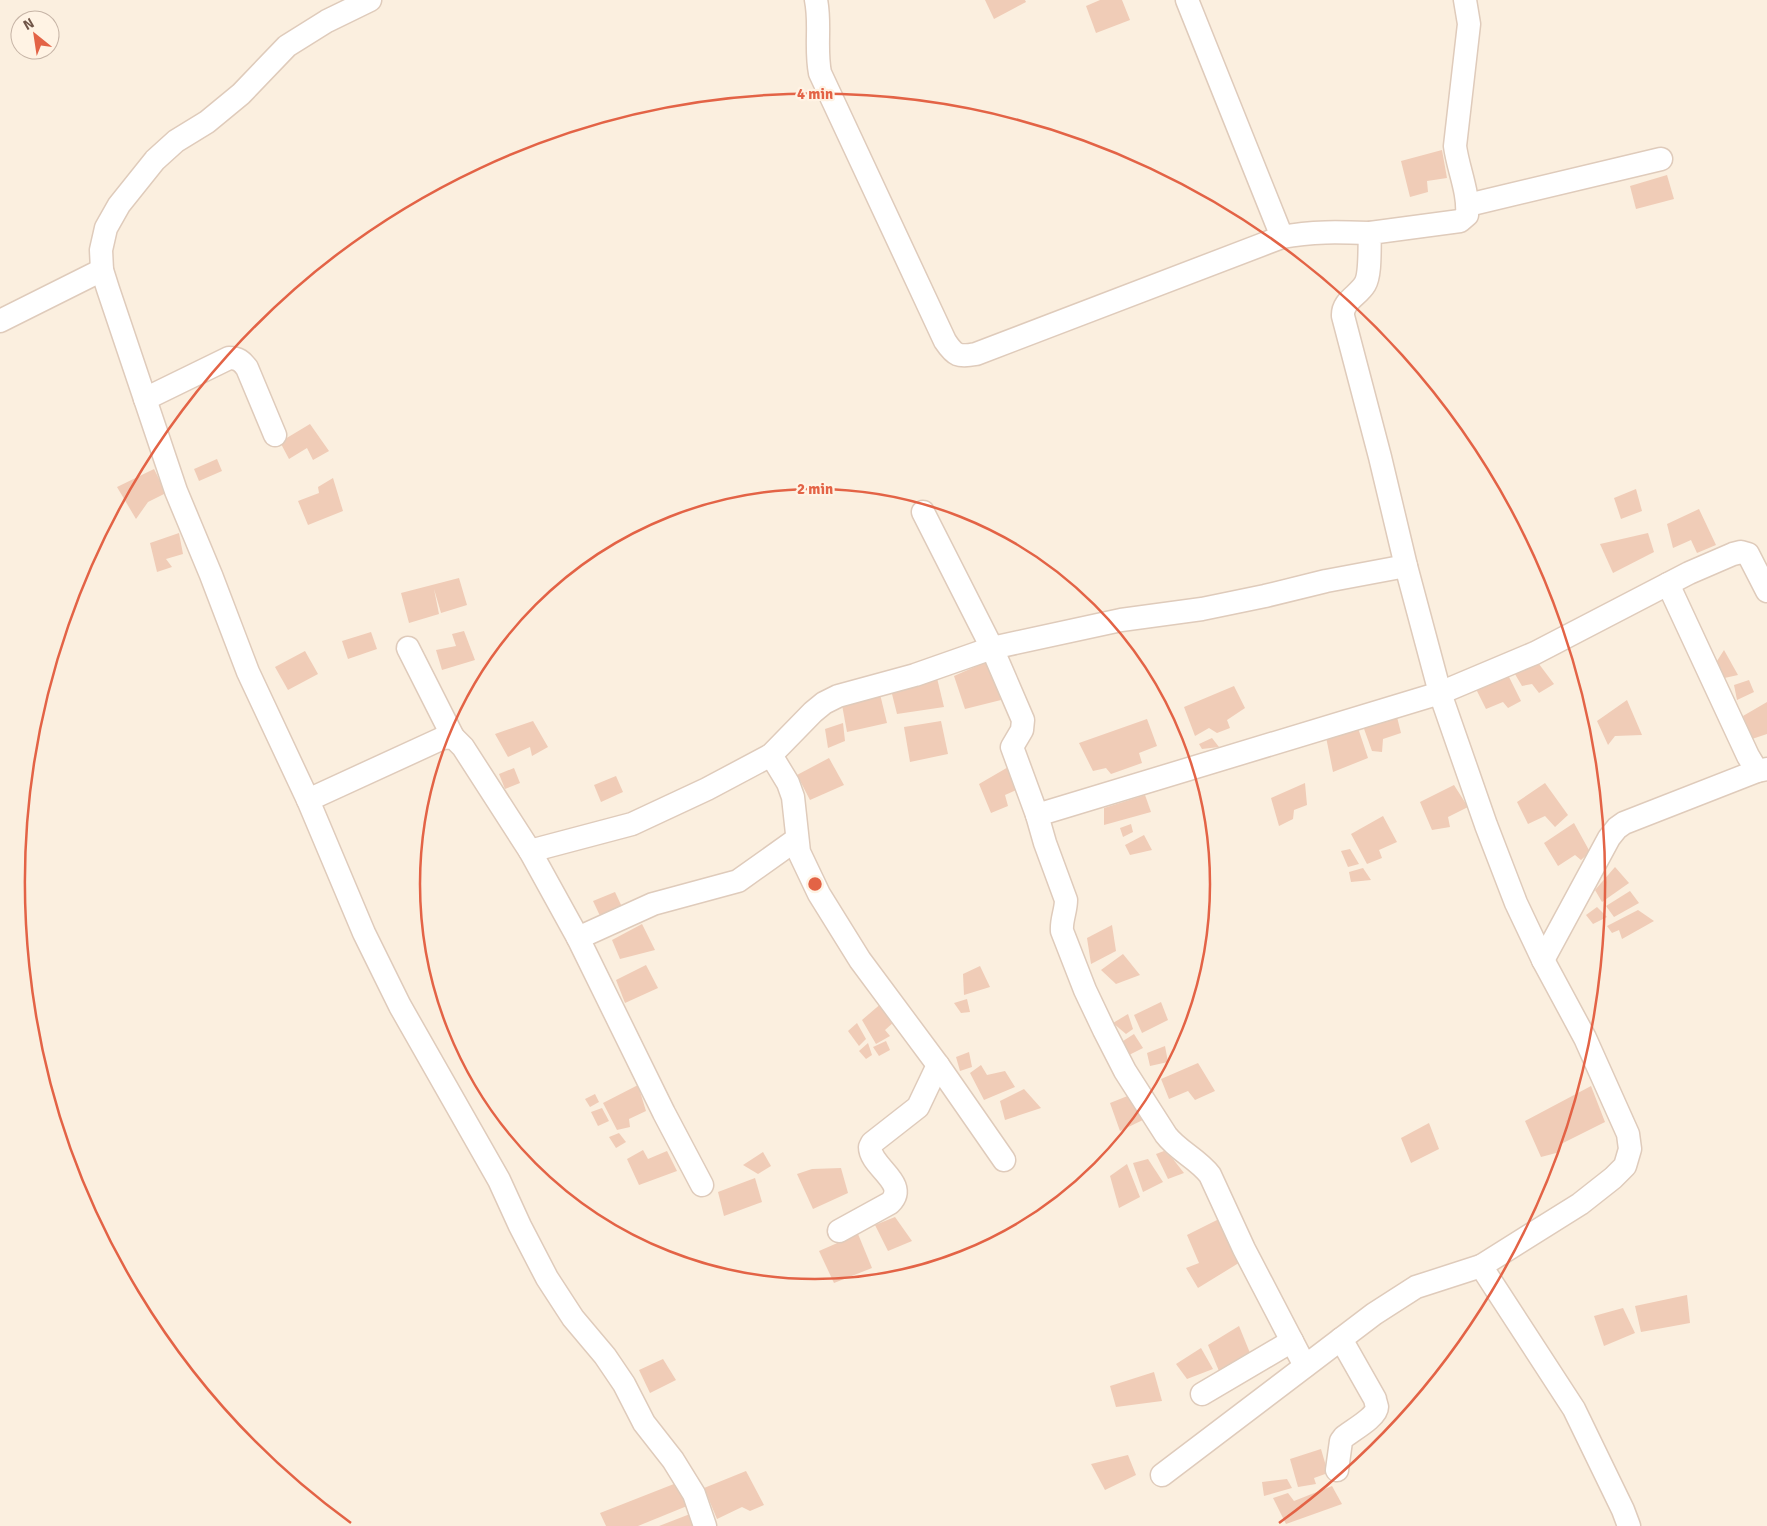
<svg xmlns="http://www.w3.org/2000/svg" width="1767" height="1526" font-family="Signika,sans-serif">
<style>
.building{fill:#f0ccb7}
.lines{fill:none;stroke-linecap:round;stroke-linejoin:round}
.minor-casing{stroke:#dfcbbb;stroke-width:25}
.minor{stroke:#fff;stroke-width:22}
.ring{fill:none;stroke:#e36346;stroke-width:2.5}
.centre{fill:#e36346;stroke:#fff3e4;stroke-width:2.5}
.ring-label{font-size:15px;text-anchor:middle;font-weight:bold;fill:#e36346;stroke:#fff3e4;stroke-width:4.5;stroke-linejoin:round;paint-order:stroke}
</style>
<rect width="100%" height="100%" fill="#fbefdf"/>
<g class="building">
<polygon points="985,0 1025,0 1026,2 994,19"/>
<polygon points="1100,0 1122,0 1130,20 1096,33 1086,6"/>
<polygon points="1442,150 1447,178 1427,181 1428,192 1410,197 1401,161"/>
<polygon points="1667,175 1674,199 1636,209 1630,186"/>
<polygon points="310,424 329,451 313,460 307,448 289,459 280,442"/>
<polygon points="217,459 222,471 199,481 194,469"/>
<polygon points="154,469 166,493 148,502 136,519 117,487"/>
<polygon points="333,478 343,511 308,525 298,501 319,493 318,487"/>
<polygon points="1636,489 1642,511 1621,519 1614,498"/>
<polygon points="1699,509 1716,545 1697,553 1691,540 1673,548 1667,524"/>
<polygon points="179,533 183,554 166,559 172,567 157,572 150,543"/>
<polygon points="1648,533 1654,552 1613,573 1600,544"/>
<polygon points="459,578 467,605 441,613 434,589 439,614 409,623 401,593"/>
<polygon points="464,631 475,660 442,670 436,650 456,646 452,634"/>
<polygon points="371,632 377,649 348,659 342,641"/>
<polygon points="1724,650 1738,675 1720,679 1717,661"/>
<polygon points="305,651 318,674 288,690 275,667"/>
<polygon points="988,661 1001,700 965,709 954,676"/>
<polygon points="1539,664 1554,684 1539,693 1532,684 1522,686 1512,669"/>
<polygon points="1507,673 1521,701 1508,708 1503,702 1486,709 1475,687"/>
<polygon points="936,674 944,707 897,714 890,686"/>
<polygon points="1749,680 1754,692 1737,700 1734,685"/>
<polygon points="1234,686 1245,708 1227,720 1230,728 1217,733 1209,728 1195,736 1184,707"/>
<polygon points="879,690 887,723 847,732 842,705"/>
<polygon points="1627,700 1642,735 1615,736 1608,745 1597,721"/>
<polygon points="1767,702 1767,734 1752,739 1743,716"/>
<polygon points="1397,717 1401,733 1383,739 1382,752 1372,751 1363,726"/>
<polygon points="1147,719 1157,746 1139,753 1142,763 1111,774 1106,768 1093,771 1079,743"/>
<polygon points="533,721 548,747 532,756 530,747 508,757 495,734"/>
<polygon points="941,721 948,754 910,762 904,727"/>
<polygon points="843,723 845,741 828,748 825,729"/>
<polygon points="1358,728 1368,758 1333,772 1326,737"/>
<polygon points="1212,738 1219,747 1202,749 1199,744"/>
<polygon points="829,758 844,785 810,800 797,775"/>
<polygon points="1010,766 1021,788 1005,795 1008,806 991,813 979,784"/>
<polygon points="514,768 520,783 505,789 499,774"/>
<polygon points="616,776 623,792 601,802 594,785"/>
<polygon points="1305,783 1307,805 1294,810 1293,819 1279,826 1271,798"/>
<polygon points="1545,783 1568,815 1555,827 1545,816 1528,824 1517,802"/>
<polygon points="1454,785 1468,807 1448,817 1450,827 1432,830 1420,802"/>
<polygon points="1145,795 1151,812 1104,825 1104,808"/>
<polygon points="1383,816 1397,842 1379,850 1382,858 1367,864 1351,834"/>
<polygon points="1574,823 1590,852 1581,860 1575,855 1558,866 1544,843"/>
<polygon points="1131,824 1133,832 1123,837 1120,828"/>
<polygon points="1144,835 1152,850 1130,855 1125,845"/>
<polygon points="1350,849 1359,864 1348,867 1341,851"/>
<polygon points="1615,867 1629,883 1602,902 1595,890"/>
<polygon points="1363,868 1371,880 1351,882 1349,872"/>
<polygon points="1630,891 1639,903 1614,917 1606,906"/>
<polygon points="615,892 623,909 601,918 593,901"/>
<polygon points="1597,907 1607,917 1593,924 1586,915"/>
<polygon points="1638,910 1654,921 1622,939 1619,930 1612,933 1607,926"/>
<polygon points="642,924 655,950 620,959 612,940"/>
<polygon points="1112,925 1116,951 1091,964 1087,938"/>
<polygon points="1123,954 1140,975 1116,984 1101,970"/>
<polygon points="646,965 658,988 625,1003 616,980"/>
<polygon points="980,966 990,987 964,995 963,974"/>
<polygon points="967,999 970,1012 961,1013 954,1003"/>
<polygon points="883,1002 895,1021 885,1030 890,1036 876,1044 862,1020"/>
<polygon points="1161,1002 1168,1020 1142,1033 1134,1015"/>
<polygon points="1128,1014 1133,1029 1126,1034 1113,1023"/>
<polygon points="857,1023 866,1039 859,1046 848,1031"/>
<polygon points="1134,1034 1143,1048 1129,1055 1123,1041"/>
<polygon points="886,1041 890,1050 879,1056 873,1047"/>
<polygon points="868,1043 872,1055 866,1059 859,1051"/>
<polygon points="1165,1046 1168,1062 1150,1066 1147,1053"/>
<polygon points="969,1052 972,1067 960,1071 956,1057"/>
<polygon points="1198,1063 1215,1091 1195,1100 1188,1091 1169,1099 1161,1079"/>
<polygon points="981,1065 987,1075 1005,1071 1015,1087 984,1100 970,1073"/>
<polygon points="638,1085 646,1111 629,1119 630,1127 617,1130 603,1103"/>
<polygon points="1591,1086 1605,1122 1561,1144 1560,1152 1541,1157 1525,1121"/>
<polygon points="1024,1089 1041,1108 1005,1120 1000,1101"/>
<polygon points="595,1094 599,1102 590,1107 585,1099"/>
<polygon points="1130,1095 1145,1119 1120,1131 1110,1103"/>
<polygon points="602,1108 609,1121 598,1126 591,1112"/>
<polygon points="1429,1123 1439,1149 1411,1163 1401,1138"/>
<polygon points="619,1133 626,1142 616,1148 609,1137"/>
<polygon points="643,1150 648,1159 667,1151 677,1171 639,1185 627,1159"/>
<polygon points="1164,1151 1173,1159 1184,1173 1168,1179 1156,1154"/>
<polygon points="763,1152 771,1166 758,1174 743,1165"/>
<polygon points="1148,1159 1163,1182 1143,1192 1133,1163"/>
<polygon points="1127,1164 1140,1197 1119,1208 1110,1176"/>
<polygon points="841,1168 848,1193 813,1209 797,1174 812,1169"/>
<polygon points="755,1178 762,1202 724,1216 718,1192"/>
<polygon points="895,1217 912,1241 888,1251 875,1225"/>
<polygon points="1221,1218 1242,1261 1198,1288 1186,1268 1199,1263 1187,1235"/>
<polygon points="858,1234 872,1268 834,1283 819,1251"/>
<polygon points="1687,1295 1690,1323 1641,1332 1635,1306"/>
<polygon points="1623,1308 1635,1333 1604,1346 1594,1316"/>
<polygon points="1239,1326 1250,1353 1219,1371 1208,1345"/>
<polygon points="1201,1348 1213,1369 1187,1379 1176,1364"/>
<polygon points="663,1359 676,1380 650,1393 639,1370"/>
<polygon points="1154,1372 1162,1401 1116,1407 1110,1386"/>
<polygon points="1321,1449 1328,1473 1314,1478 1316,1484 1298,1487 1290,1459"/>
<polygon points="1128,1455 1136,1475 1105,1490 1091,1464"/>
<polygon points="746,1471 764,1505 750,1511 742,1507 717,1519 704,1488"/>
<polygon points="1287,1479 1292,1488 1264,1496 1262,1482"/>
<polygon points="679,1482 687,1506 638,1526 606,1526 600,1513"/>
<polygon points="1332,1486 1342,1504 1286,1524 1273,1498 1288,1493 1294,1501"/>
<polygon points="690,1514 696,1526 659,1526"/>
</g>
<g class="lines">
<defs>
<g id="minor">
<polyline points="370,0 327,21 287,46 241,94 207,122 176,141 155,160 119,205 106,228 101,250 102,270 108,289 176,491 211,575 248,672 308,800 443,738 453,737 463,747 530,851 632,824 707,789 771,755 813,712 824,703 838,696 915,675 992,648 1121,620 1202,609 1265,596 1326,581 1406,566"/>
<path d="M816,0C821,24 815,48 820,73L945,341C955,356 958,357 976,354L1282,237C1312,231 1340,232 1370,233"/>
<polyline points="1187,0 1282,237"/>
<path d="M1465,0L1469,24L1455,146C1458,169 1469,192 1467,215L1460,221L1370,233C1369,246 1371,274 1365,284C1358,296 1342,301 1343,316L1380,457L1406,566L1440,693L1486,825L1516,903L1543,960L1585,1038L1628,1134L1630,1149L1625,1166L1613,1178L1580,1204L1481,1266L1574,1409L1623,1510L1629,1526"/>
<polyline points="1468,205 1661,159"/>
<polyline points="0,321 102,270"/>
<path d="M145,399L229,358C238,358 242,361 247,368L275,435"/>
<polyline points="923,512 992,648 1023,720 1022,730 1012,747 1037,815 1440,693 1535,653 1689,573 1733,554 1741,552 1748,554 1767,591"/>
<polyline points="1668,584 1748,756 1757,771 1767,769"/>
<polyline points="408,648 453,737"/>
<polyline points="771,755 788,783 793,797 799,852 819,894 860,960 938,1065 1004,1160"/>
<polyline points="308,800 364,933 400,1006 499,1180 520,1226 547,1278 573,1318 605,1356 624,1384 644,1423 673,1460 694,1494 705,1526"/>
<path d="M1037,815L1045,843L1066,900C1066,911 1061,920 1062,931L1085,990L1104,1030L1125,1071L1166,1135C1178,1151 1198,1159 1210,1175L1244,1249L1305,1366"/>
<polyline points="530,851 578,938 664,1113 702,1185"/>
<polyline points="578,938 653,904 738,881 797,839"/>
<polyline points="1543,960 1609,838 1617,828 1624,823 1757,771"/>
<path d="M839,1231L890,1203C910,1183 870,1167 870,1147L872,1143L918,1107L938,1065"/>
<polyline points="1202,1394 1292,1341"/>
<path d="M1337,1470L1341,1441L1344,1437C1351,1431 1377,1417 1377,1407C1377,1407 1375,1400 1375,1399L1341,1339"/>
<polyline points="1162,1475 1374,1314 1416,1287 1481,1266"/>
</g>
</defs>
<use href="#minor" class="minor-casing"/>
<use href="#minor" class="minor"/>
</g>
<g class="ring">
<circle cx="815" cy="884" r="395"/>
<path d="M351 1523A790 790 0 1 1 1279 1523"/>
</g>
<circle cx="815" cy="884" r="8" class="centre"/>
<g class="ring-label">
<text x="815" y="99">4 min</text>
<text x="815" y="494">2 min</text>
</g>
<g transform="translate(35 35) rotate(330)"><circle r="24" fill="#fff3e4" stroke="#c6b4a6"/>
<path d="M0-4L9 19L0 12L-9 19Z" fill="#e36346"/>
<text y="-8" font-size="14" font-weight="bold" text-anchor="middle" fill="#705548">N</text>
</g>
</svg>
